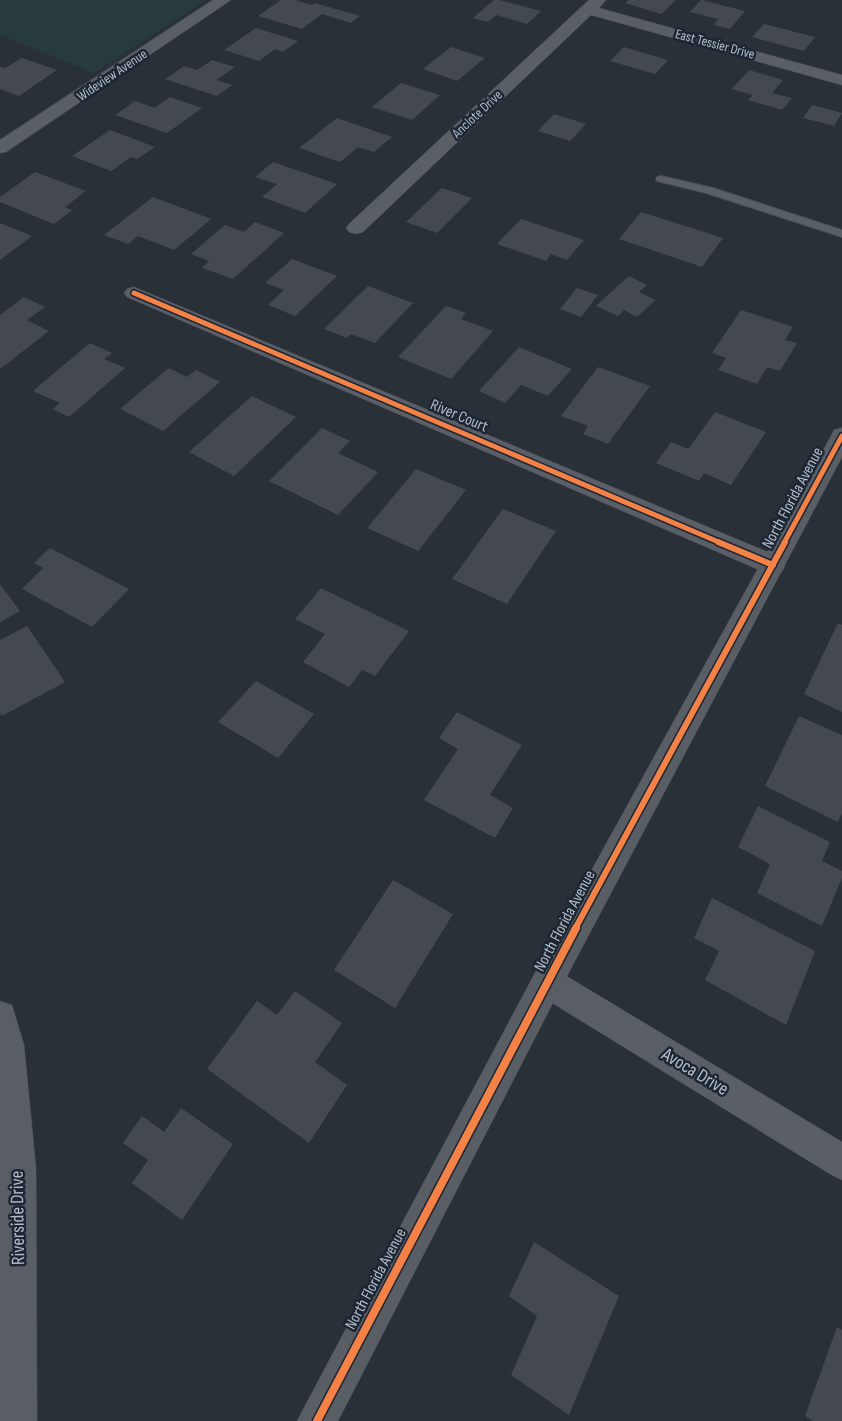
<svg xmlns="http://www.w3.org/2000/svg" width="842" height="1421" font-family="'Sofia Sans Condensed',sans-serif">
<style>
.green{fill:#273a3e}
.building{fill:#444950}
.lines{fill:none;stroke-linecap:round;stroke-linejoin:round}
.lane-casing{stroke:#484c53;stroke-width:2}
.street-casing{stroke:#484c53;stroke-width:1}
.secondary-casing{stroke:#484c53;stroke-width:1}
.lane{fill:#5a5e66;fill-rule:evenodd}
.street{fill:#5a5e66;fill-rule:evenodd}
.secondary{fill:#595d64;fill-rule:evenodd}
.cycleway-far2-casing{stroke:#1d2633;stroke-width:8}
.cycleway-far1-casing{stroke:#1d2633;stroke-width:9}
.cycleway-casing{stroke:#1d2633;stroke-width:11}
.cycleway-far2{stroke:#f48246;stroke-width:5}
.cycleway-far1{stroke:#f48246;stroke-width:6}
.cycleway{stroke:#f48246;stroke-width:8}
.labels{text-anchor:middle;dominant-baseline:central;stroke-width:5;stroke-linejoin:round;paint-order:stroke}
.far-street-label{font-size:14px;fill:#b4bcc9;stroke:#1d2633}
.street-label{font-size:16px;fill:#b4bcc9;stroke:#1d2633}
.near-street-label{font-size:19px;fill:#b4bcc9;stroke:#1d2633}
</style>
<rect width="100%" height="100%" fill="#2a3038"/>
<polygon class="green" points="0,0 206,0 94,73 0,35"/>
<g class="building">
<polygon points="281,0 295,0 312,5 315,3 360,16 351,23 322,14 302,29 258,16"/>
<polygon points="494,0 499,0 541,11 527,24 496,15 488,22 473,18"/>
<polygon points="629,0 676,0 661,14 625,3"/>
<polygon points="701,0 702,0 745,11 730,29 714,25 718,19 690,12"/>
<polygon points="764,24 815,37 804,51 752,37"/>
<polygon points="256,28 298,41 283,52 275,49 259,61 224,50"/>
<polygon points="451,47 485,58 457,81 423,69"/>
<polygon points="624,47 668,60 655,74 610,61"/>
<polygon points="22,58 57,70 19,96 0,89 0,67 5,68"/>
<polygon points="212,60 235,67 216,80 232,85 217,96 165,79 184,66 197,70"/>
<polygon points="749,70 783,80 772,93 792,98 782,110 748,100 753,95 732,89"/>
<polygon points="401,83 440,95 412,120 372,107"/>
<polygon points="170,97 202,108 167,133 115,115 135,101 155,108"/>
<polygon points="812,105 842,113 834,126 803,118"/>
<polygon points="554,114 586,124 570,141 538,131"/>
<polygon points="337,118 392,137 374,152 358,147 340,162 299,148"/>
<polygon points="110,130 155,147 137,159 131,157 111,171 72,156"/>
<polygon points="273,162 337,184 305,213 262,197 277,184 255,177"/>
<polygon points="35,172 86,191 65,207 72,210 54,224 0,202 0,197"/>
<polygon points="442,188 472,198 437,233 406,222"/>
<polygon points="153,197 211,219 174,250 138,236 128,244 104,235"/>
<polygon points="641,212 723,238 702,267 619,239"/>
<polygon points="521,219 584,240 567,260 551,254 546,261 497,244"/>
<polygon points="255,222 284,233 233,279 202,268 209,261 191,254 225,225 244,232"/>
<polygon points="0,223 32,236 0,260"/>
<polygon points="292,259 337,276 295,316 268,305 284,290 265,283"/>
<polygon points="629,276 647,285 639,292 655,300 637,317 624,310 618,316 596,306"/>
<polygon points="368,286 413,303 375,343 351,334 347,338 324,329"/>
<polygon points="577,288 598,295 581,317 560,309"/>
<polygon points="24,297 45,307 27,320 49,331 0,369 0,315"/>
<polygon points="446,306 466,313 461,319 493,331 451,379 398,357"/>
<polygon points="741,310 793,327 785,340 797,343 780,371 767,367 757,384 718,370 726,358 712,353"/>
<polygon points="90,343 112,353 104,359 125,368 69,417 53,409 60,403 33,391"/>
<polygon points="519,347 572,369 548,396 521,385 505,403 479,391"/>
<polygon points="598,367 650,386 608,444 583,434 588,426 561,416"/>
<polygon points="169,368 187,377 196,370 220,382 163,431 120,409"/>
<polygon points="252,396 296,417 234,476 189,452"/>
<polygon points="715,412 766,432 731,485 704,473 699,481 656,463 671,442 688,449"/>
<polygon points="322,428 350,441 338,453 378,472 338,515 269,481"/>
<polygon points="416,469 466,490 418,551 367,528"/>
<polygon points="503,509 556,531 507,604 452,579"/>
<polygon points="50,548 129,589 92,627 22,589 43,568 34,563"/>
<polygon points="0,584 20,611 0,622"/>
<polygon points="321,588 409,631 375,676 362,670 349,687 303,662 325,634 295,619"/>
<polygon points="838,623 842,625 842,712 804,694"/>
<polygon points="27,626 65,682 2,716 0,713 0,640"/>
<polygon points="256,681 314,714 278,758 218,722"/>
<polygon points="457,712 522,745 490,795 513,808 495,838 424,800 458,749 439,738"/>
<polygon points="799,716 842,735 842,813 838,822 765,786"/>
<polygon points="758,806 830,842 822,861 842,871 842,878 822,926 757,893 770,864 738,847"/>
<polygon points="393,880 453,914 395,1008 334,970"/>
<polygon points="712,898 815,951 786,1025 705,980 719,951 694,938"/>
<polygon points="295,991 342,1023 315,1062 347,1085 309,1143 207,1069 257,1001 277,1015"/>
<polygon points="181,1108 233,1144 182,1220 132,1183 148,1160 123,1143 142,1116 164,1132"/>
<polygon points="534,1242 619,1296 569,1415 511,1375 537,1316 509,1296"/>
<polygon points="837,1327 842,1330 842,1421 813,1421 805,1416"/>
</g>
<g class="lines">
<defs>
<polygon id="lane" points="661,176 713,188 842,230 842,237 706,193 657,181 656,179 657,177"/>
<g id="street">
<polygon points="213,0 231,0 6,152 0,153 0,140"/>
<polygon points="589,0 606,0 599,8 842,75 842,85 591,15 363,232 356,234 349,232 346,228 349,224"/>
<polygon points="134,287 782,558 785,565 782,572 773,575 764,572 127,297 124,293 127,289"/>
<polygon points="547,966 558,971 842,1142 842,1180 830,1174 536,993 531,982 536,971"/>
</g>
<g id="secondary">
<polygon points="842,428 842,457 558,993 338,1421 297,1421 536,971 831,436 834,430"/>
<polygon points="0,1001 12,1005 24,1045 36,1169 37,1421 0,1421"/>
</g>
</defs>
<use href="#lane" class="lane-casing"/>
<use href="#street" class="street-casing"/>
<use href="#secondary" class="secondary-casing"/>
<use href="#lane" class="lane"/>
<use href="#street" class="street"/>
<use href="#secondary" class="secondary"/>
<defs>
<g id="cycleway-far2">
<polyline points="134,293 721,543"/>
<polyline points="784,543 842,436"/>
</g>
<g id="cycleway-far1">
<polyline points="718,542 773,565"/>
<polyline points="575,929 785,542"/>
</g>
<polyline id="cycleway" points="317,1421 576,928"/>
</defs>
<use href="#cycleway-far2" class="cycleway-far2-casing"/>
<use href="#cycleway-far1" class="cycleway-far1-casing"/>
<use href="#cycleway" class="cycleway-casing"/>
<use href="#cycleway-far2" class="cycleway-far2"/>
<use href="#cycleway-far1" class="cycleway-far1"/>
<use href="#cycleway" class="cycleway"/>
</g>
<g class="labels">
<g class="far-street-label">
<text transform="translate(715 44) rotate(15)">East Tessier Drive</text>
<text transform="translate(112 75) rotate(-34)">Wideview Avenue</text>
<text transform="translate(477 114) rotate(-43)">Anclote Drive</text>
</g>
<g class="street-label">
<text transform="translate(459 416) rotate(23)">River Court</text>
<text transform="translate(793 498) rotate(-62)">North Florida Avenue</text>
<text transform="translate(565 921) rotate(-62)">North Florida Avenue</text>
<text transform="translate(376 1279) rotate(-62)">North Florida Avenue</text>
</g>
<g class="near-street-label">
<text transform="translate(695 1072) rotate(31)">Avoca Drive</text>
<text transform="translate(18 1218) rotate(-91)">Riverside Drive</text>
</g>
</g>
</svg>
